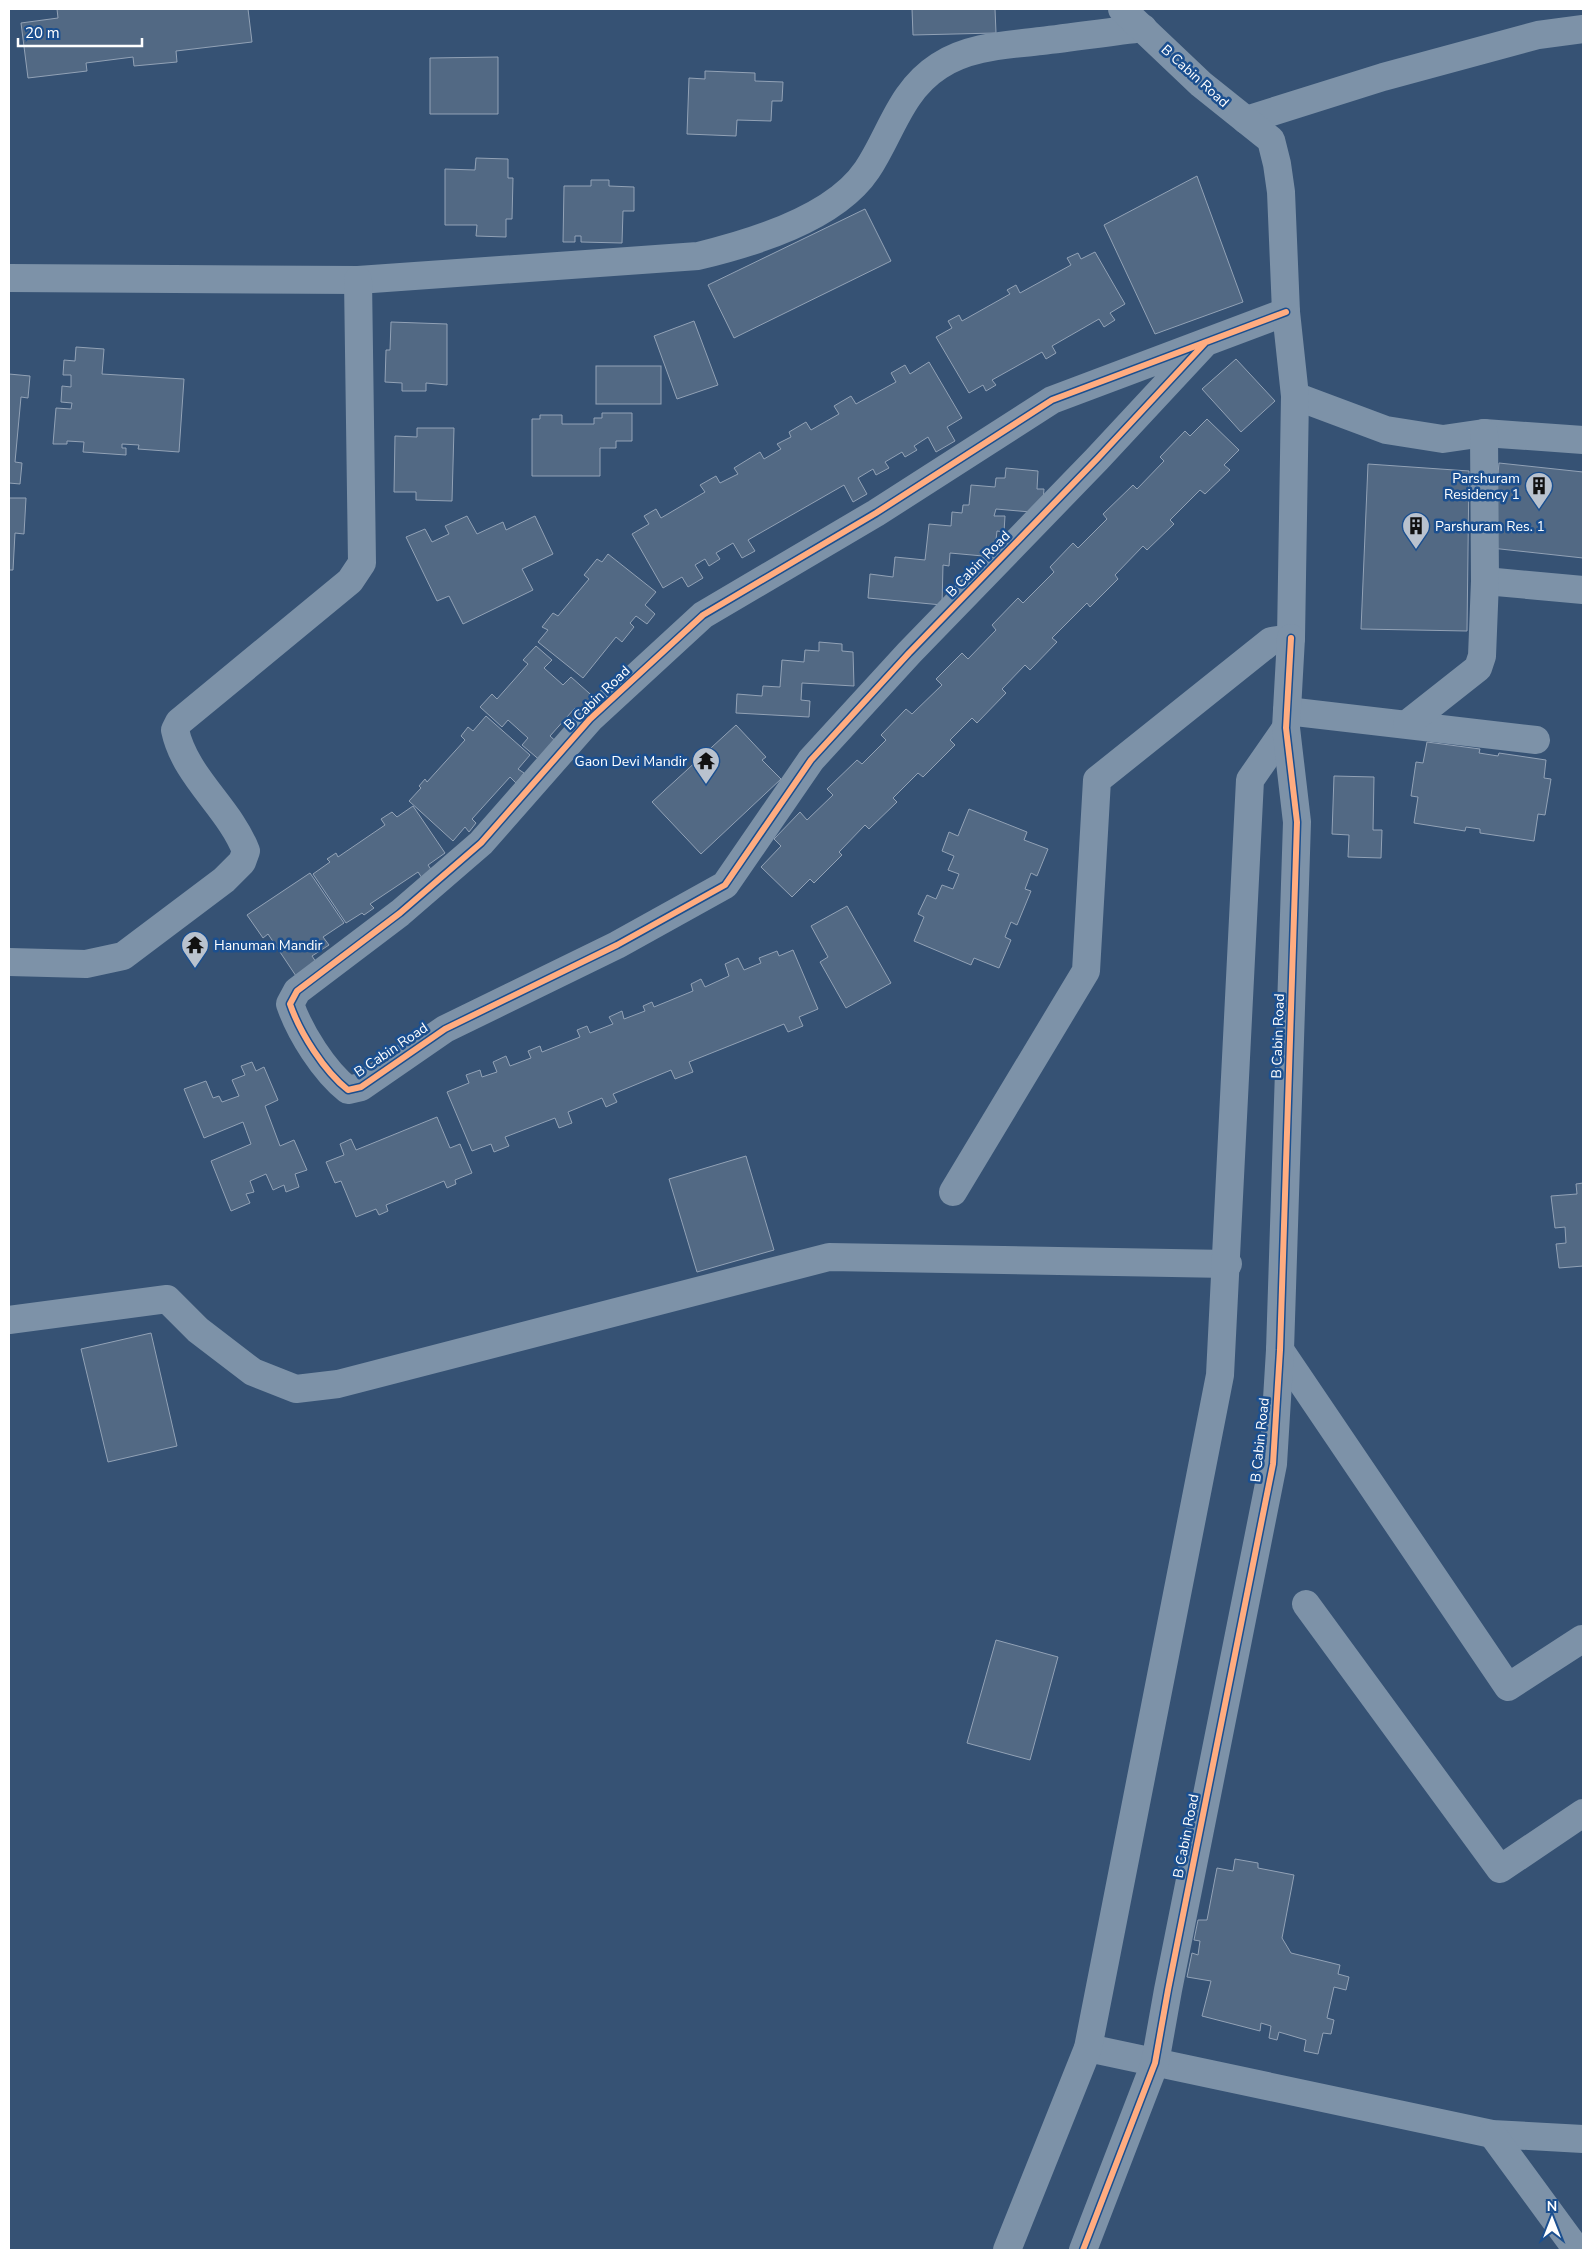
<svg xmlns="http://www.w3.org/2000/svg" width="1592" height="2259" font-family="'Nunito Sans',sans-serif">
<style>
.building{fill:#526984;stroke:#92a2b6}
.lines{fill:none;stroke-linecap:round;stroke-linejoin:round}
.minor{stroke:#7d92a8;stroke-width:28}
.cycleway-casing{stroke:#1b4f8f;stroke-width:9}
.cycleway{stroke:#ffac80;stroke-width:6}
.labels{text-anchor:middle;dominant-baseline:central;stroke-width:5;stroke-linejoin:round;paint-order:stroke}
.street-label{font-size:14px;fill:#fff;stroke:#1b4f8f}
.poi-label{font-size:14px;fill:#fff;stroke:#1b4f8f;text-anchor:end}
</style>
<rect width="100%" height="100%" fill="#365274"/>
<g class="building">
<polygon points="57,9 248,9 252,42 176,51 177,62 134,66 133,57 86,63 87,71 28,78 21,23 58,18"/>
<polygon points="912,9 995,9 996,33 913,35"/>
<polygon points="498,57 498,114 430,114 430,58"/>
<polygon points="705,71 755,73 755,81 783,82 782,101 772,101 771,121 737,120 736,136 687,134 689,78 705,79"/>
<polygon points="476,158 508,159 508,178 513,178 512,219 506,219 506,237 476,236 477,225 445,225 445,169 475,170"/>
<polygon points="1197,176 1243,302 1155,334 1104,225"/>
<polygon points="591,180 609,180 609,186 634,187 634,211 623,211 622,243 581,242 581,236 575,236 575,242 563,242 564,186 591,186"/>
<polygon points="865,209 891,261 734,338 708,285"/>
<polygon points="1095,252 1125,304 1110,313 1115,320 1104,327 1099,319 1052,346 1056,353 1046,359 1042,352 992,380 996,385 986,391 983,385 969,393 936,337 952,328 948,321 959,315 962,321 1010,294 1007,290 1016,285 1020,293 1071,265 1067,258 1078,253 1081,259"/>
<polygon points="694,321 718,385 677,399 654,336"/>
<polygon points="391,322 447,324 447,385 426,383 426,391 402,391 402,383 385,382 386,350 390,350"/>
<polygon points="76,347 104,349 102,374 184,379 179,452 138,449 139,445 122,444 122,448 126,448 126,455 83,452 84,442 67,441 67,444 53,444 56,408 71,409 72,403 61,402 62,386 71,387 71,375 63,375 64,360 75,361"/>
<polygon points="1236,359 1275,401 1241,432 1202,389"/>
<polygon points="929,362 962,418 947,427 955,441 936,452 928,437 914,446 917,450 905,457 902,452 885,462 889,468 876,475 873,469 858,478 867,494 853,502 844,485 748,540 755,551 742,558 733,543 716,553 720,559 709,566 705,559 695,565 703,578 688,587 682,577 663,588 632,534 649,524 644,516 656,509 661,518 705,492 700,485 716,476 720,483 738,474 734,468 760,452 764,459 781,449 777,444 791,437 789,432 806,422 811,430 839,414 834,406 851,396 856,404 896,382 891,373 905,365 910,374"/>
<rect x="596" y="366" width="65" height="38"/>
<polygon points="9,374 30,376 28,398 21,397 15,462 22,463 20,484 9,483"/>
<polygon points="602,413 632,413 632,441 616,441 616,448 600,448 600,476 532,476 532,419 540,419 540,415 562,415 562,424 594,424 594,418 602,418"/>
<polygon points="1207,419 1239,450 1224,465 1230,470 1205,494 1200,490 1170,520 1174,524 1147,550 1143,546 1115,575 1118,579 1090,607 1087,603 1052,638 1057,642 1030,670 1025,665 1002,689 1006,693 977,723 972,718 950,740 955,745 923,777 918,773 893,798 897,802 869,829 865,825 839,852 842,855 814,883 810,879 792,897 761,867 781,846 774,839 800,812 807,820 833,795 827,789 857,760 862,764 886,740 881,735 906,709 912,714 942,685 936,679 962,653 968,659 996,630 992,625 1018,598 1023,603 1054,572 1050,567 1073,543 1078,548 1107,519 1103,514 1133,485 1137,489 1164,461 1160,457 1185,431 1190,436"/>
<polygon points="417,428 454,428 452,501 416,500 416,492 394,492 395,436 417,437"/>
<polygon points="1499,463 1583,472 1583,558 1491,548"/>
<polygon points="1368,464 1469,471 1467,631 1361,629"/>
<polygon points="1006,468 1038,471 1037,489 1044,489 1042,513 996,509 994,516 1005,516 1004,532 997,531 994,557 950,553 949,566 943,565 942,605 868,598 870,574 893,577 895,557 925,560 929,524 951,526 952,512 962,513 963,505 969,505 971,485 995,487 996,478 1005,478"/>
<polygon points="9,498 26,498 24,534 15,533 13,570 9,570"/>
<polygon points="467,516 477,534 503,522 506,530 535,516 553,554 522,569 533,590 463,624 449,596 437,601 406,537 425,529 432,542 449,534 445,526"/>
<polygon points="608,554 656,592 645,605 655,614 647,624 636,616 630,623 634,627 622,642 616,637 583,678 538,642 548,630 542,627 553,613 558,616 589,579 584,575 597,559 602,562"/>
<polygon points="819,642 842,644 842,651 853,652 854,686 802,683 801,700 810,701 809,717 736,713 737,694 762,696 763,686 780,687 782,660 804,662 805,650 819,651"/>
<polygon points="536,646 552,660 544,668 563,685 571,677 598,701 584,716 575,708 550,736 559,744 542,762 522,745 528,738 508,720 502,727 480,707 492,694 497,699 528,664 523,660"/>
<polygon points="486,716 530,755 518,769 524,773 516,783 510,777 472,819 476,823 469,832 465,827 453,841 409,801 421,788 419,786 425,779 427,782 465,740 461,736 468,727 473,731"/>
<polygon points="736,725 766,757 762,760 781,779 701,854 652,802"/>
<polygon points="1427,742 1480,749 1479,753 1498,756 1499,753 1546,760 1544,778 1551,779 1545,815 1538,814 1534,841 1480,833 1480,829 1466,827 1465,831 1414,823 1418,797 1411,796 1416,762 1423,763"/>
<polygon points="1334,776 1374,777 1373,830 1382,830 1381,858 1348,857 1349,835 1332,834"/>
<polygon points="413,806 445,853 428,865 432,871 422,878 418,872 370,904 374,908 364,915 362,913 346,923 313,874 330,862 327,859 336,853 338,857 385,825 381,819 392,812 397,817"/>
<polygon points="969,809 1027,832 1024,840 1048,849 1037,876 1031,873 1025,889 1031,891 1017,925 1011,922 1005,937 1011,940 999,968 974,958 971,965 914,941 924,917 918,914 927,895 936,899 942,885 953,889 959,874 948,870 954,856 942,851 949,832 958,836"/>
<polygon points="310,873 344,923 323,937 329,945 312,956 316,962 296,976 268,934 263,938 247,915"/>
<polygon points="847,906 891,983 846,1008 820,962 828,957 811,926"/>
<polygon points="793,950 818,1009 799,1017 803,1026 788,1032 784,1024 689,1062 693,1072 675,1079 671,1070 613,1094 617,1102 606,1107 602,1098 568,1112 572,1123 559,1128 555,1118 505,1137 509,1146 494,1152 491,1144 472,1151 447,1092 469,1083 466,1075 480,1070 482,1077 497,1072 493,1062 506,1056 510,1066 531,1058 528,1051 540,1046 542,1052 580,1037 577,1030 587,1026 590,1033 613,1024 609,1017 622,1011 624,1019 645,1011 643,1006 652,1002 654,1007 693,991 691,984 701,979 705,987 729,976 725,964 738,958 744,970 761,963 759,958 777,951 779,956"/>
<polygon points="252,1062 256,1071 264,1067 278,1100 265,1106 280,1146 294,1140 307,1170 295,1174 299,1187 286,1192 284,1185 273,1190 266,1174 250,1181 254,1192 246,1194 250,1203 231,1211 211,1161 251,1144 243,1122 204,1138 184,1089 206,1081 213,1098 219,1096 222,1102 239,1096 232,1080 245,1075 241,1066"/>
<polygon points="437,1117 450,1148 460,1144 472,1173 455,1180 456,1184 447,1188 444,1181 386,1205 388,1211 379,1215 376,1209 356,1217 341,1181 335,1183 326,1162 344,1155 340,1144 351,1139 356,1150"/>
<polygon points="746,1156 774,1250 697,1272 669,1179"/>
<polygon points="1583,1183 1583,1266 1559,1268 1556,1244 1566,1243 1565,1227 1555,1228 1551,1196 1577,1194 1576,1184"/>
<polygon points="151,1333 177,1446 108,1462 81,1349"/>
<polygon points="996,1640 1058,1657 1030,1760 967,1743"/>
<polygon points="1235,1859 1258,1863 1258,1868 1294,1875 1282,1938 1291,1953 1340,1965 1338,1974 1349,1977 1346,1990 1334,1987 1327,2018 1334,2020 1331,2034 1323,2033 1318,2054 1304,2051 1306,2040 1279,2032 1277,2040 1269,2038 1271,2026 1261,2023 1260,2031 1202,2016 1211,1981 1187,1977 1192,1953 1198,1955 1200,1941 1194,1940 1198,1920 1207,1920 1217,1868 1233,1871"/>
</g>
<g class="lines">
<g class="minor">
<polyline points="1246,120 1383,77 1538,35 1583,29"/>
<path d="M9,278L358,280L698,256C752,243 834,219 867,170C891,134 900,91 939,66C969,46 1008,45 1041,41C1075,37 1109,32 1143,28"/>
<path d="M1205,343L1097,459L909,653L811,760L725,885L617,945L445,1029L361,1087L348,1090C324,1071 300,1033 290,1004L297,991L400,913L481,843L590,719L703,615L876,513L1052,400L1286,312"/>
<polyline points="1295,396 1386,430 1443,439 1484,433 1583,440"/>
<polyline points="1485,581 1583,590"/>
<polyline points="1287,711 1536,740"/>
<polyline points="1407,724 1478,668 1482,656 1485,581 1484,433"/>
<path d="M9,962L86,964L123,956L224,880L242,862L246,851C229,807 185,777 175,730L179,722L350,581L362,563L358,280"/>
<polyline points="953,1192 1086,971 1097,780 1271,641 1291,638 1295,396 1286,312 1281,192 1277,164 1271,140 1201,84 1122,9"/>
<polyline points="9,1320 167,1299 198,1330 253,1372 296,1389 338,1384 829,1257 1228,1264"/>
<polyline points="1280,1350 1508,1687 1582,1639 1583,1641"/>
<polyline points="1306,1604 1500,1869 1583,1813"/>
<polyline points="1088,2048 1492,2134 1583,2139"/>
<polyline points="1492,2134 1577,2250"/>
<polyline points="1007,2250 1088,2048 1220,1375 1250,780 1286,728"/>
<polyline points="1083,2250 1155,2063 1168,1990 1273,1464 1280,1350 1297,822 1286,728 1291,638"/>
</g>
<defs>
<g id="cycleway">
<path d="M1205,343L1097,459L909,653L811,760L725,885L617,945L445,1029L361,1087L348,1090C324,1071 300,1033 290,1004L297,991L400,913L481,843L590,719L703,615L876,513L1052,400L1286,312"/>
<polyline points="1083,2250 1155,2063 1168,1990 1273,1464 1280,1350 1297,822 1286,728 1291,638"/>
</g>
</defs>
<use href="#cycleway" class="cycleway-casing"/>
<use href="#cycleway" class="cycleway"/>
</g>
<defs>
<symbol id="building-pin" viewBox="-11 -11 22 30"><path d="M0 17L-7.5 6A9.5 9.5 0 1 1 7.5 6Z" fill="#b9c2ce" stroke="#1b4f8f"/><path d="M-4-6H4V6H1V3H-1V6H-4ZM-2.5-4.3h1.7v1.8h-1.7ZM.8-4.3h1.7v1.8H.8ZM-2.5-1h1.7V.8h-1.7ZM.8-1h1.7V.8H.8Z" fill="#111"/></symbol>
<symbol id="temple-pin" viewBox="-11 -11 22 30"><path d="M0 17L-7.5 6A9.5 9.5 0 1 1 7.5 6Z" fill="#b9c2ce" stroke="#1b4f8f"/><path d="M0-6L5-2H3V0L6.5 2.5H4V6H1.5V3h-3V6H-4V2.5H-6.5L-3 0V-2H-5Z" fill="#111"/></symbol>
</defs>
<g fill-rule="evenodd">
<use href="#building-pin" x="1523" y="470" width="32" height="43"/>
<use href="#building-pin" x="1400" y="510" width="32" height="43"/>
<use href="#temple-pin" x="690" y="745" width="32" height="43"/>
<use href="#temple-pin" x="179" y="929" width="32" height="43"/>
</g>
<g class="labels">
<g class="street-label">
<text transform="translate(1195 76) rotate(42)">B Cabin Road</text>
<text transform="translate(978 564) rotate(-46)">B Cabin Road</text>
<text transform="translate(597 698) rotate(-44)">B Cabin Road</text>
<text transform="translate(1278 1036) rotate(-88)">B Cabin Road</text>
<text transform="translate(391 1050) rotate(-34)">B Cabin Road</text>
<text transform="translate(1260 1440) rotate(-84)">B Cabin Road</text>
<text transform="translate(1186 1836) rotate(-79)">B Cabin Road</text>
</g>
<g class="poi-label">
<text x="1520" y="478">Parshuram<tspan x="1520" dy="16">Residency 1</tspan></text>
<text x="1435" y="526" text-anchor="start">Parshuram Res. 1</text>
<text x="687" y="761">Gaon Devi Mandir</text>
<text x="214" y="945" text-anchor="start">Hanuman Mandir</text>
</g>
</g>
<rect width="1592" height="2259" fill="none" stroke="#ffffff" stroke-width="20"/>
<g transform="translate(1552 2219)" stroke="#1b4f8f" stroke-width="4" paint-order="stroke">
<path d="M0-4L9 19L0 12L-9 19Z" fill="#ffffff"/>
<text y="-8" font-size="14" font-weight="bold" text-anchor="middle" fill="#ffffff">N</text>
</g>
<path d="M18 38v8h124v-8" fill="none" stroke="#ffffff" stroke-width="2.5"/>
<text x="25" y="38" font-size="15" fill="#ffffff" stroke="#1b4f8f" stroke-width="4" paint-order="stroke">20 m</text>
</svg>
